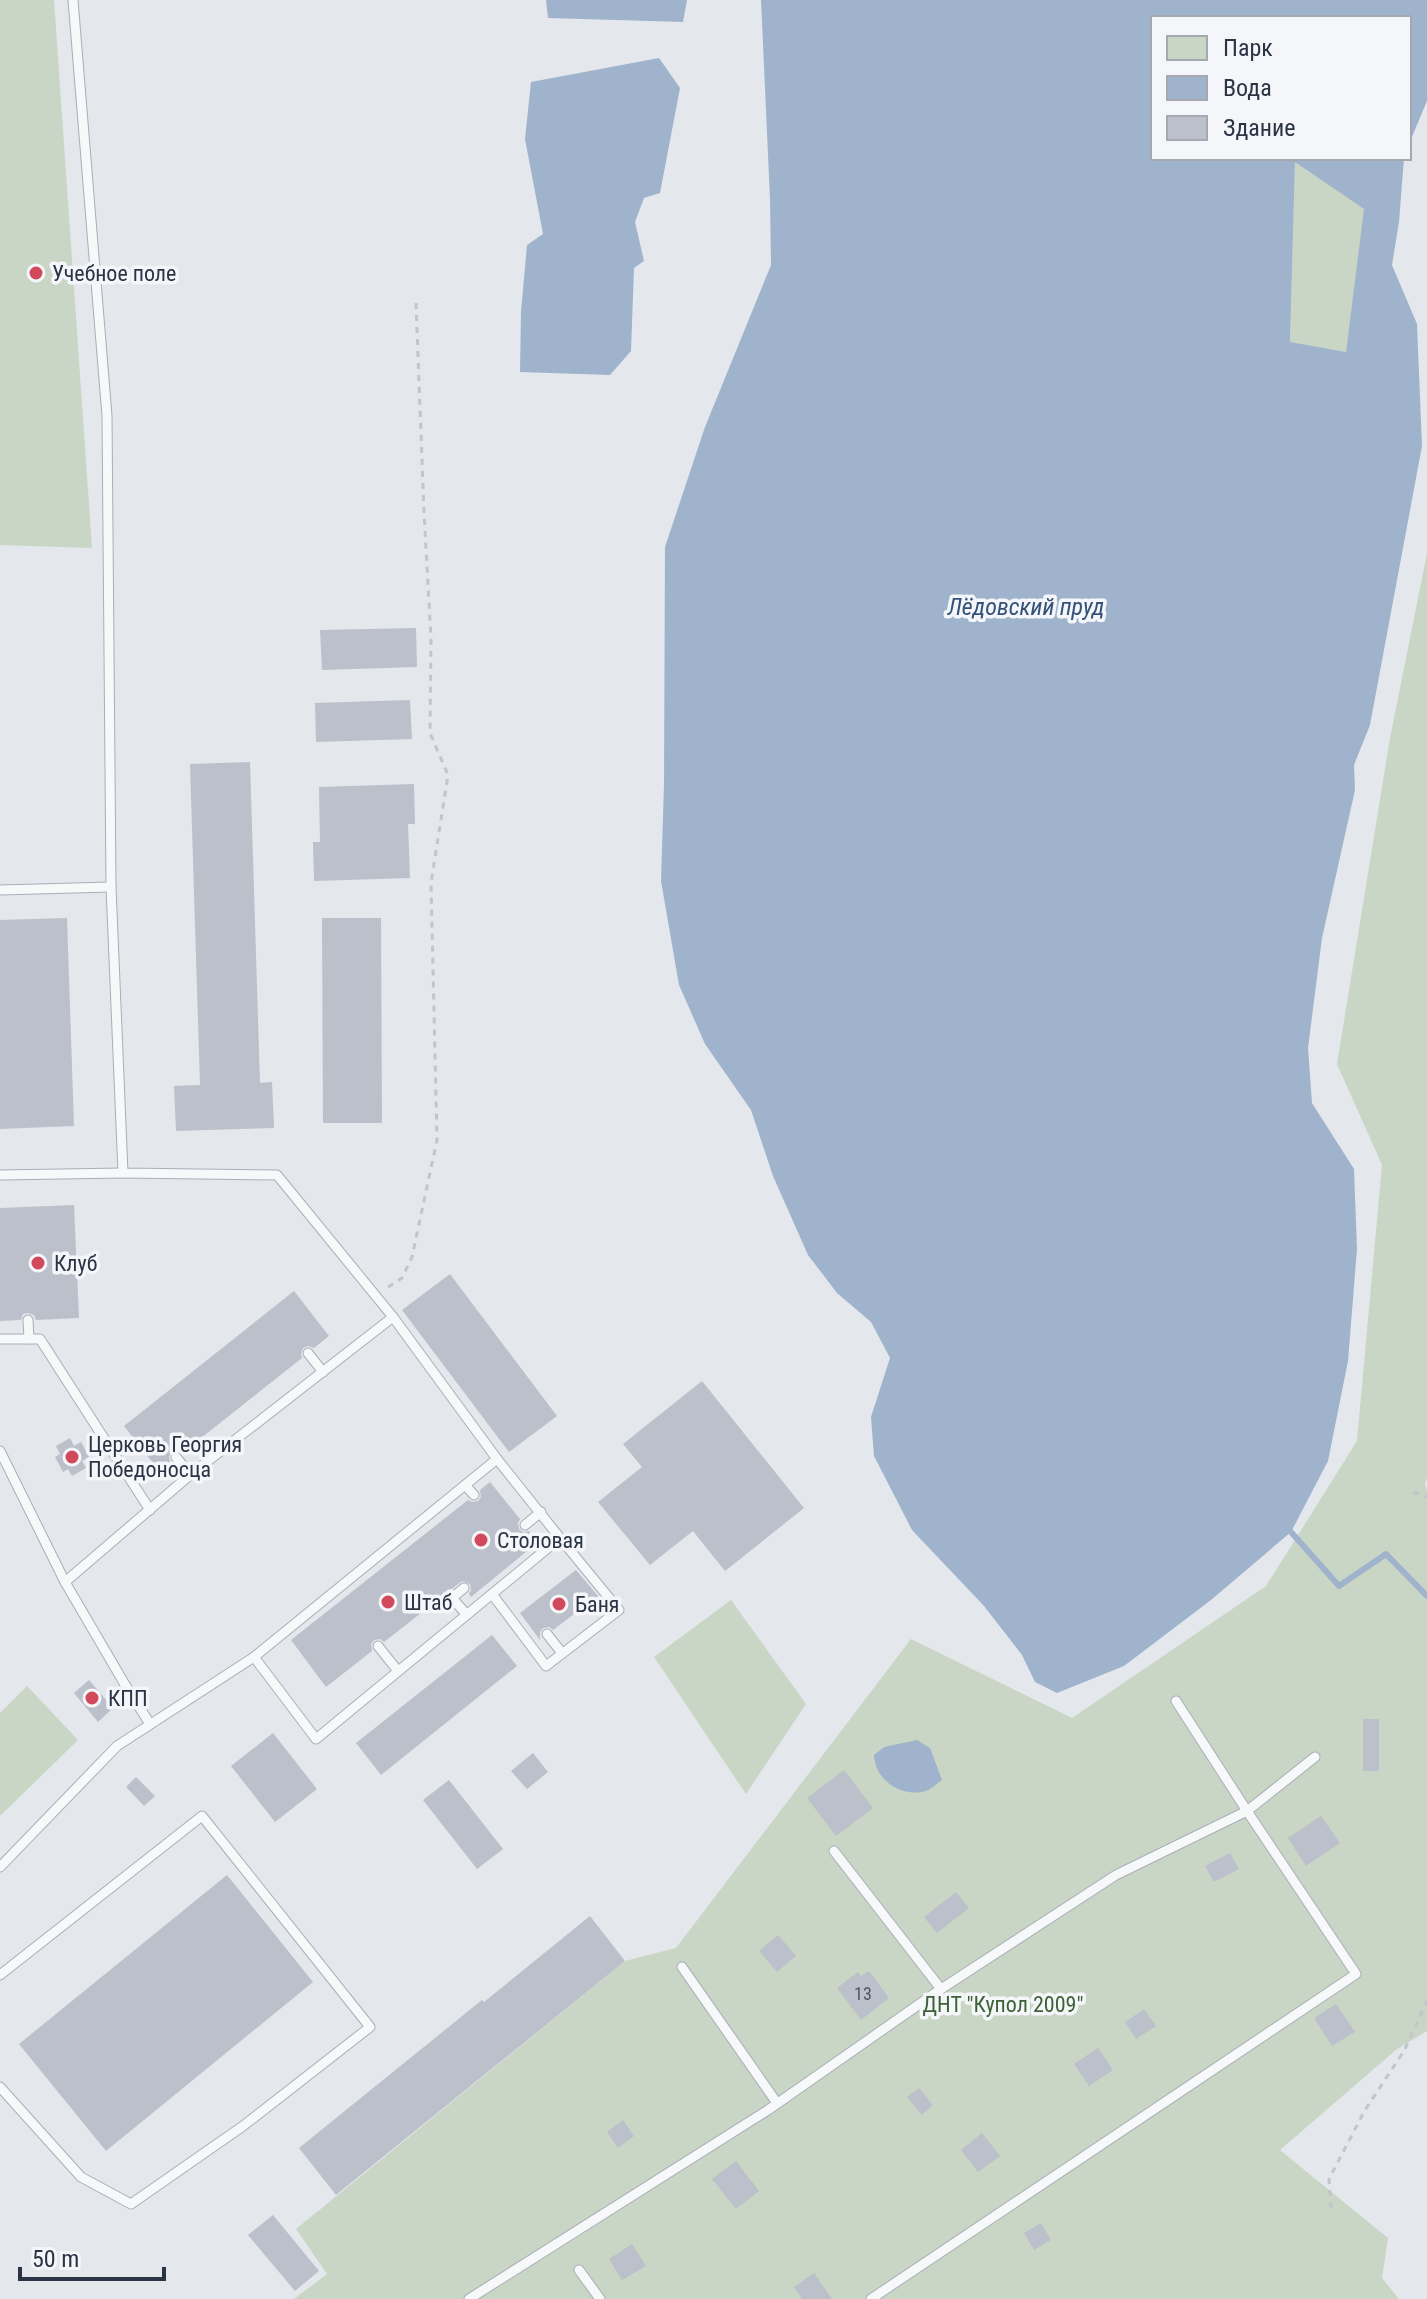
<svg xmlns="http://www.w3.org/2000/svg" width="1427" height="2299" font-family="'Roboto Condensed',sans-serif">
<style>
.green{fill:#c9d6c5}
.water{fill:#9fb4cc;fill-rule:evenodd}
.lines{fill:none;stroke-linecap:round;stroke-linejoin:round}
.stream{stroke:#9fb4cc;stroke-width:6}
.building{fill:#bbc0ca}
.lane-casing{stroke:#a9aeb7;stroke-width:11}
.path{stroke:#c2c5cb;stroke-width:3;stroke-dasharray:6 6;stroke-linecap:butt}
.lane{stroke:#f7f8fa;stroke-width:9}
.poi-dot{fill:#d1495b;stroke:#f4f6f9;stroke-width:3}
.labels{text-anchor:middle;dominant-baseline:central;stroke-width:7;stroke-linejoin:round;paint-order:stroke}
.number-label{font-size:18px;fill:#4f5766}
.poi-label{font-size:22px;fill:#2b3445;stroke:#f4f6f9;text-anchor:start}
.park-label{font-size:22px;fill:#3f6138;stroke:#f4f6f9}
.water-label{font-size:24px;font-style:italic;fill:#34527a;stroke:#f4f6f9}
</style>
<rect width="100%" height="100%" fill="#e4e7ec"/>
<g class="green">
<polygon points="0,0 54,0 92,548 0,545"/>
<polygon points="1295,161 1365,209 1346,352 1290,343"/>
<polygon points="1427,553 1427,1477 1425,1484 1427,1492 1427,2031 1397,2049 1280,2150 1388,2238 1382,2278 1399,2299 294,2299 327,2274 296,2229 625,1961 676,1948 911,1639 1072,1718 1266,1586 1357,1441 1382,1165 1337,1064 1390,738"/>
<polygon points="731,1600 806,1704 746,1794 654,1657"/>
<polygon points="27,1686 78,1740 0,1816 0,1713"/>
</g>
<g class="water">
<polygon points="546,0 687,0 683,22 548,18"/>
<path d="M761,0H1427V101L1409,144V18H1153V158H1404L1399,222L1392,265L1417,324L1422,446L1370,725L1354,765L1355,790L1322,938L1308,1048L1312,1103L1354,1169L1357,1249L1348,1361L1328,1461L1291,1532L1211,1600L1124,1666L1057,1693L1035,1682L1022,1655L984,1606L912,1530L874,1456L871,1417L890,1358L871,1322L837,1293L808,1255L773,1176L751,1110L705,1044L679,985L661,881L664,784L665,547L705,427L771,265L770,199ZM1295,162L1364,209L1346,352L1290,342Z"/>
<polygon points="659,58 680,88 660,193 644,198 635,222 644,261 634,268 631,351 610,375 520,372 521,312 527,245 543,234 525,139 531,82"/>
<path d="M917,1740L930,1748L942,1780C937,1783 932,1789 926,1791C901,1798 875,1780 874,1755L884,1747Z"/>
</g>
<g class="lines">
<polyline class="stream" points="1291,1532 1339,1586 1386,1554 1427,1596"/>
</g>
<g class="building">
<polygon points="416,628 417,667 322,670 320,630"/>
<polygon points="410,700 412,739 316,742 315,703"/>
<polygon points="250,762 260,1083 272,1082 274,1128 176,1131 174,1086 200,1085 190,764"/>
<polygon points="414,784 415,824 408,824 410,878 314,881 313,842 320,842 319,787"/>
<polygon points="67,918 74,1126 0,1129 0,920"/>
<polygon points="322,918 381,918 382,1123 323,1123"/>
<polygon points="74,1205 79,1318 36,1320 34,1315 28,1313 23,1314 21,1320 0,1321 0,1208"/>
<polygon points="450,1274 557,1416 509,1452 402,1310"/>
<polygon points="294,1291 329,1336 314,1348 308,1346 303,1348 301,1353 302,1358 182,1453 176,1450 171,1452 169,1457 170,1462 159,1471 124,1426"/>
<polygon points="702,1381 804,1508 725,1571 693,1531 650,1565 598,1502 642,1467 623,1444"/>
<polygon points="70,1438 74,1446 81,1442 89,1457 82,1461 86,1468 72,1476 68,1469 63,1472 55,1457 60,1454 56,1446"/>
<polygon points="490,1482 520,1519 518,1523 519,1529 523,1532 529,1531 538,1542 471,1597 469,1594 471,1590 470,1584 462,1581 384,1642 380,1639 374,1640 371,1644 372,1651 326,1687 291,1640 468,1500 472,1502 478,1501 481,1497 480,1490"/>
<polygon points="576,1570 598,1596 553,1630 549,1627 543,1628 540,1632 540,1640 520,1613"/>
<polygon points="492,1635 517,1666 381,1775 356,1743"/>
<polygon points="89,1680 113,1708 98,1722 74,1693"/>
<rect x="1363" y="1719" width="16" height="52"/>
<polygon points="273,1733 317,1789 275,1822 231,1766"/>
<polygon points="533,1753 548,1772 527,1789 511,1771"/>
<polygon points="844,1770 873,1808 836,1836 807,1798"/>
<polygon points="136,1777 155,1796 144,1806 126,1787"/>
<polygon points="449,1780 503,1849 477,1869 423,1800"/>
<polygon points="1321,1816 1340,1843 1306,1866 1288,1838"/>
<polygon points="1230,1853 1239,1869 1214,1882 1205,1866"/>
<polygon points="227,1875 313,1982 106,2151 19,2044"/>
<polygon points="956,1892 969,1908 937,1933 924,1917"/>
<polygon points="590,1916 625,1961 336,2195 299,2148 482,2000 484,2002"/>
<polygon points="778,1935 796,1956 777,1972 759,1951"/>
<polygon points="869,1971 889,1998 861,2020 837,1988 858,1972 861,1976"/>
<polygon points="1336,2004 1355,2032 1332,2046 1314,2018"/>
<polygon points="1144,2009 1156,2026 1136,2039 1125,2022"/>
<polygon points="1098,2048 1113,2070 1089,2086 1074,2064"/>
<polygon points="919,2088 933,2105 922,2115 907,2097"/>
<polygon points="623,2120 634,2136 618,2148 607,2132"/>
<polygon points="982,2133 1000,2156 978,2172 961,2150"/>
<polygon points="736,2161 759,2191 736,2209 712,2179"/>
<polygon points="273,2215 319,2271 295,2291 248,2235"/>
<polygon points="1041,2223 1051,2240 1034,2250 1024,2233"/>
<polygon points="632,2244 646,2266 622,2280 609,2259"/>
<polygon points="814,2273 832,2299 802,2299 794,2287"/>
</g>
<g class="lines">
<defs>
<g id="lane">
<polyline points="0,890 111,887"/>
<polyline points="0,1175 123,1173"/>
<polyline points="28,1320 29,1339"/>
<polyline points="0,1339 40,1339 150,1510"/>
<polyline points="308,1353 323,1372"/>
<polyline points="0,1451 65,1582 190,1475 393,1317"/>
<polyline points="176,1457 190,1475"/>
<polyline points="465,1485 474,1495"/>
<polyline points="525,1525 541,1512"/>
<polyline points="65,1582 124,1683 150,1724"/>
<polyline points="464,1588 452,1598 467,1615"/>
<polyline points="492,1594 546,1666 619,1610 560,1538"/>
<polyline points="547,1634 562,1653"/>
<polyline points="378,1646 398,1671"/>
<polyline points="254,1657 316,1739 560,1538 497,1459"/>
<polyline points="1176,1701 1247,1811 1315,1757"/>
<polyline points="834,1851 941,1989"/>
<polyline points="0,1867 117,1746 254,1657 497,1459 393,1317 277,1175 123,1173 111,887 107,416 73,0"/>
<polyline points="682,1967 777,2103"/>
<polyline points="0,1975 202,1816 370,2027 243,2126 131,2204 81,2177 0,2087"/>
<polyline points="579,2270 600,2299"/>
<polyline points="469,2299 768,2110 941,1989 1116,1875 1247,1811 1356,1974 871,2299"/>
</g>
</defs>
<use href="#lane" class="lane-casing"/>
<g class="path">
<polyline points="388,1287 402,1278 412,1257 437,1140 431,883 448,775 430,733 431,638 424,512 416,303"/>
<polyline points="1413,1492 1427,1497"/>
<polyline points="1331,2208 1329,2179 1365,2110 1404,2051 1427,2001"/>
</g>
<use href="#lane" class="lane"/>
</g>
<g class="poi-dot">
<circle cx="36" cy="273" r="8"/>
<circle cx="38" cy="1263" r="8"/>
<circle cx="72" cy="1457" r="8"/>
<circle cx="481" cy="1540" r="8"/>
<circle cx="388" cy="1602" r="8"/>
<circle cx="559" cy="1604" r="8"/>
<circle cx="92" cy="1698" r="8"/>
</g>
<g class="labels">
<g class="number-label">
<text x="863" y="1993">13</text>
</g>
<g class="poi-label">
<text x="52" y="273">Учебное поле</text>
<text x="54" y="1263">Клуб</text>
<text x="88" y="1444">Церковь Георгия<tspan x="88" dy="25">Победоносца</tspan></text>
<text x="497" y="1540">Столовая</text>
<text x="404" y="1602">Штаб</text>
<text x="575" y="1604">Баня</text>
<text x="108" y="1698">КПП</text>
</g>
<g class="park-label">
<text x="1003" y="2004">ДНТ "Купол 2009"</text>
</g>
<g class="water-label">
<text x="1026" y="607">Лёдовский пруд</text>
</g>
</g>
<rect x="1151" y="16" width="260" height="144" fill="#f4f6f9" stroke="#a4a8b1" stroke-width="2"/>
<rect x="1167" y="36" width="40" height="24" fill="#c9d6c5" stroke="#a4a8b1" stroke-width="2"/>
<text x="1223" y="56" font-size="24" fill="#2b3445">Парк</text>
<rect x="1167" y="76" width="40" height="24" fill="#9fb4cc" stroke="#a4a8b1" stroke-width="2"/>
<text x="1223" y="96" font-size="24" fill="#2b3445">Вода</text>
<rect x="1167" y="116" width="40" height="24" fill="#bbc0ca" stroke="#a4a8b1" stroke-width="2"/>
<text x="1223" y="136" font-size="24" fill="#2b3445">Здание</text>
<path d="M20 2267v12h144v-12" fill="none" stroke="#2b3445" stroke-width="4"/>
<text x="32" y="2267" font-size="24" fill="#2b3445" stroke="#f4f6f9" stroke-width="6" paint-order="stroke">50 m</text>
</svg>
